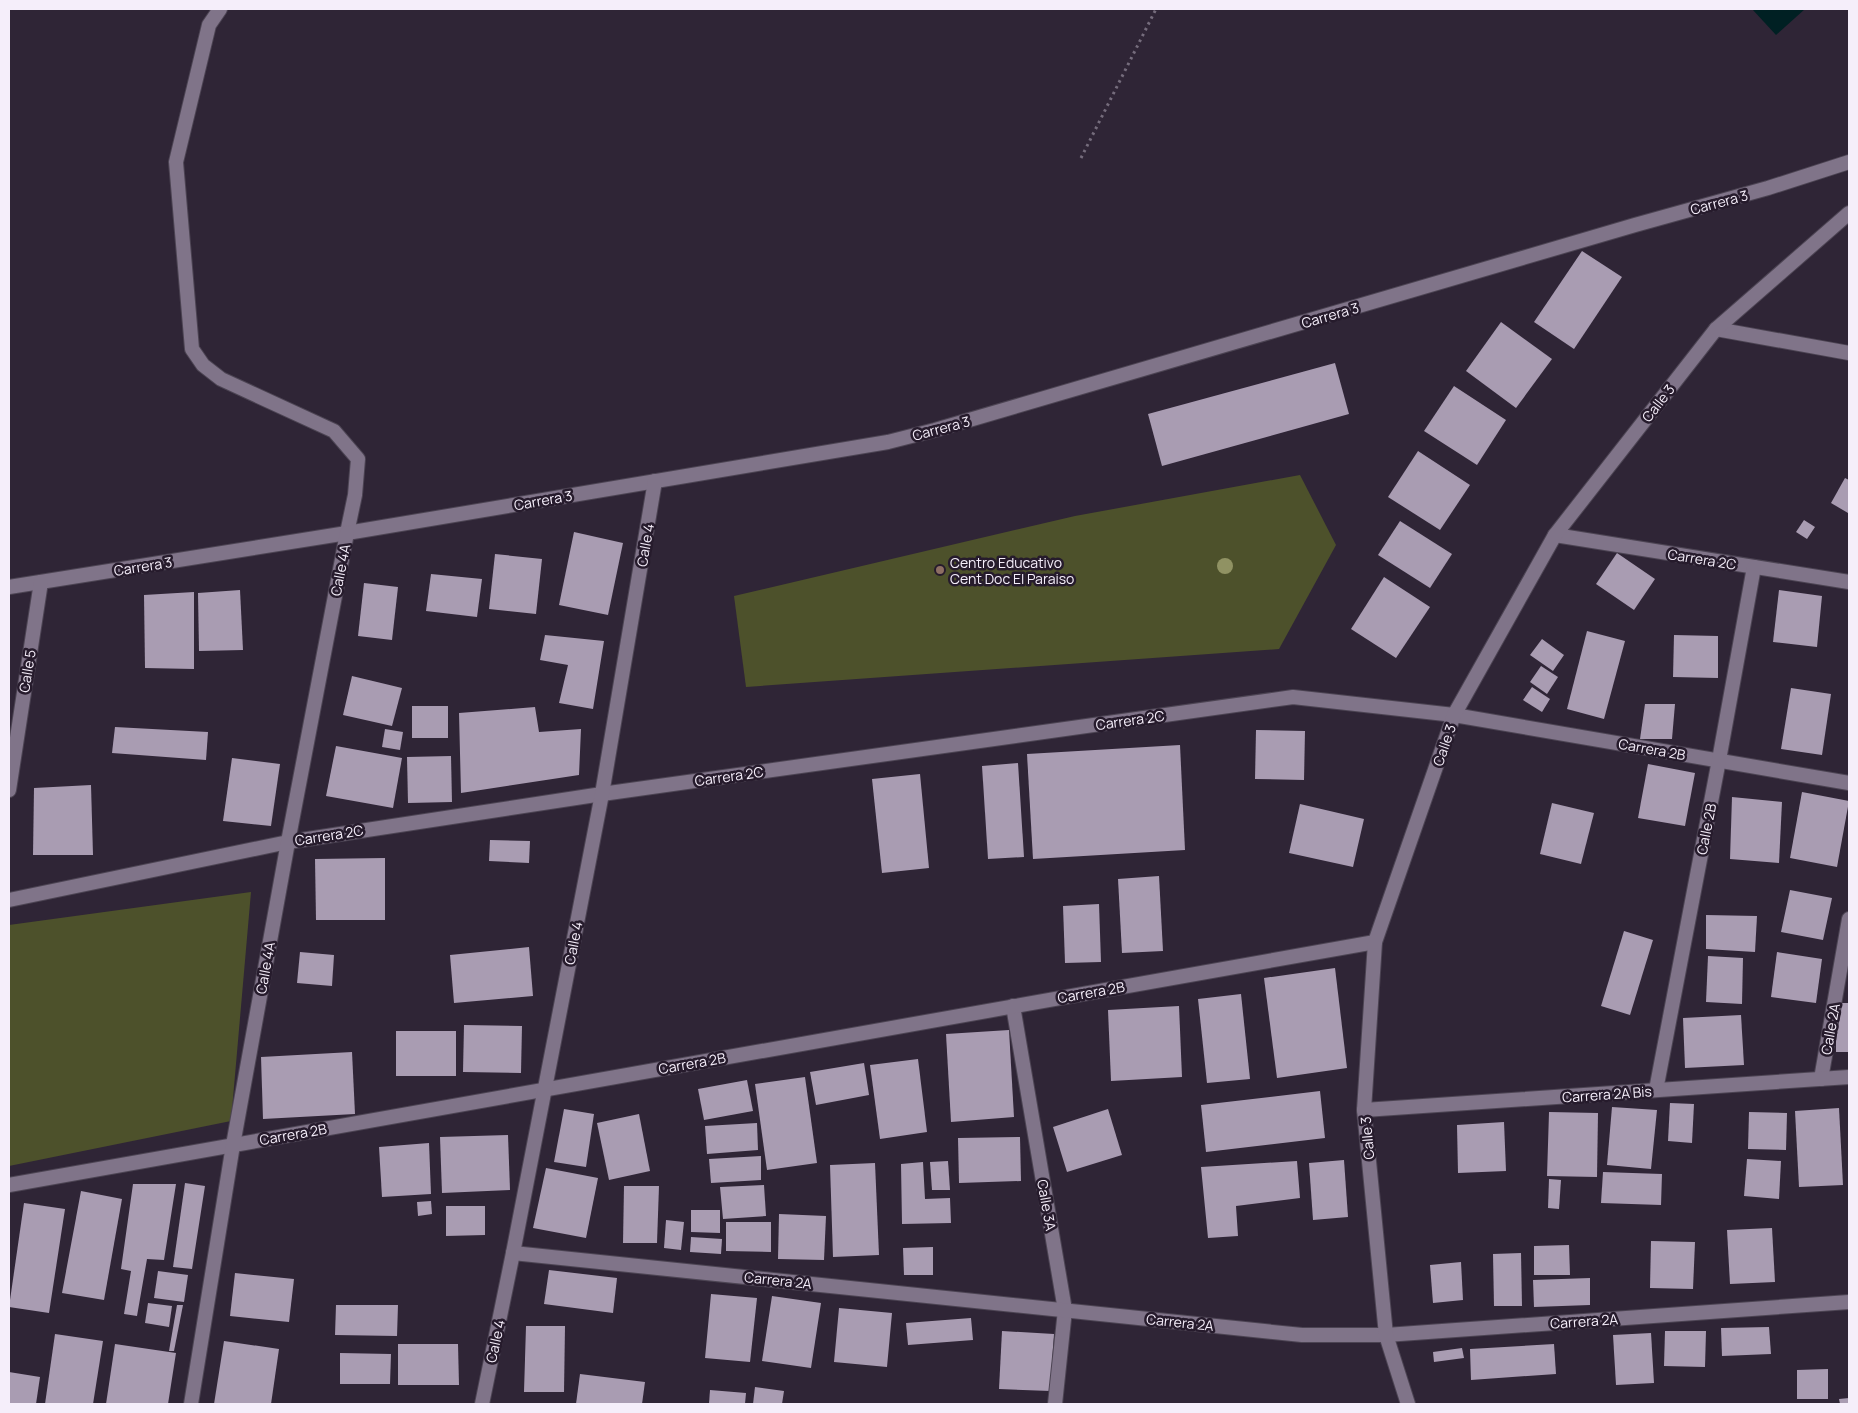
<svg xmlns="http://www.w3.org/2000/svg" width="1858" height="1413" font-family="Manrope,sans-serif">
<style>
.green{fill:#4d512b}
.water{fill:#002023}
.building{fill:#a99cb2}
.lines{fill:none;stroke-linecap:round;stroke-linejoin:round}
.service-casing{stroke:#4c4453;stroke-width:16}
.minor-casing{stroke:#4c4453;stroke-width:16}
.secondary-casing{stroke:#4c4453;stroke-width:16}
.path{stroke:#756c7c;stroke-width:3;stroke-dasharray:2.5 4;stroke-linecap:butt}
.service{stroke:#807489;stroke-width:14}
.minor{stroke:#807489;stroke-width:14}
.secondary{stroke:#807489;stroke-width:14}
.tree{fill:#909263}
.education-dot{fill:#8d6e63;stroke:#261b2c;stroke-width:2}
.labels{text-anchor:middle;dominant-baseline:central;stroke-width:5;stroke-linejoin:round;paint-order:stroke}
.street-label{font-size:14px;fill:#f5eefa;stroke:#261b2c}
.poi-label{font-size:14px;fill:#f5eefa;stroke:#261b2c;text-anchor:start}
</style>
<rect width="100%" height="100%" fill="#2f2536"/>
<g class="green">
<polygon points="1300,475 1336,545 1279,649 746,687 734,596 1075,516"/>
<polygon points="251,892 231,1121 9,1166 9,925"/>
</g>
<polygon class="water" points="1752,9 1805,9 1776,35"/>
<g class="building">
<polygon points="1582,251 1622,277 1574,349 1534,322"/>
<polygon points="1501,322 1552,359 1516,408 1466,371"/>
<polygon points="1335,363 1349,414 1162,466 1148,414"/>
<polygon points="1454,386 1506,420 1477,465 1424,431"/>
<polygon points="1418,451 1470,485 1440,530 1388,497"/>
<polygon points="1845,478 1849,480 1848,513 1831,503"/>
<polygon points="1804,520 1815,527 1807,539 1796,532"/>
<polygon points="1400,521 1452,554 1430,588 1378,555"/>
<polygon points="574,532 623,543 608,615 559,605"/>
<polygon points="1617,553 1655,579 1634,610 1596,584"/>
<polygon points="495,554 542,559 536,614 489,609"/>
<polygon points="431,574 482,579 477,617 426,611"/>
<polygon points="1384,577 1430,607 1396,658 1351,629"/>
<polygon points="364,583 398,587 392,640 358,636"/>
<polygon points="240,590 243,650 199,651 198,593"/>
<polygon points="1779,590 1822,596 1817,647 1773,642"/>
<polygon points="194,592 194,669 145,668 144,595"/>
<polygon points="1587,631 1625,641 1604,719 1567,709"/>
<polygon points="545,635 604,641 593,709 559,703 568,665 540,660"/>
<polygon points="1674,635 1718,636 1718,678 1673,677"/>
<polygon points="1542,639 1564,655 1553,671 1530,655"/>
<polygon points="1541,666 1558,677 1547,694 1530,682"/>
<polygon points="352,676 402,688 392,726 343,715"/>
<polygon points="1532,687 1550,699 1542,712 1523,700"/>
<polygon points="1791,688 1831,694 1822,755 1781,749"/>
<polygon points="1645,704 1675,704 1672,739 1640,739"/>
<rect x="412" y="706" width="36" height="32"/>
<polygon points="535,707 539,732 581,729 579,775 461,793 459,713"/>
<polygon points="115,727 208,732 206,760 112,753"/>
<polygon points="385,729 403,732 400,750 382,747"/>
<polygon points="1256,730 1305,731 1304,780 1255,779"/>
<polygon points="1180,745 1185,850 1033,859 1027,754"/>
<polygon points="336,746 402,758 393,808 326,796"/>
<polygon points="451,756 452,802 408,803 407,757"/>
<polygon points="232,758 280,764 271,826 223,821"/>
<polygon points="1018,763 1024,857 988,859 982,766"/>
<polygon points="1648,764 1695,773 1685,826 1638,818"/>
<polygon points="920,774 929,868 882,873 872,779"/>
<polygon points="91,785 93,855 33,855 34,788"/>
<polygon points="1802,792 1849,801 1837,867 1790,858"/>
<polygon points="1732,797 1782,802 1779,863 1730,859"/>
<polygon points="1552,803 1594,813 1581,864 1540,854"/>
<polygon points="1300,804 1364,819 1353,867 1289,853"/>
<polygon points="490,840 530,841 529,863 489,861"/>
<polygon points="385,858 385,920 316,920 315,859"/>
<polygon points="1159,876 1163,951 1122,953 1118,879"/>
<polygon points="1790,890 1832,898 1823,940 1781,932"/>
<polygon points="1099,904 1101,962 1065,963 1063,906"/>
<polygon points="1706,915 1757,916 1755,952 1706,949"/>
<polygon points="1624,931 1653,940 1630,1015 1601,1006"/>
<polygon points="529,947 533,996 454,1003 450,955"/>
<polygon points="300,952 334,955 332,986 297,983"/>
<polygon points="1777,952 1822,959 1816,1003 1771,997"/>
<polygon points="1708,956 1743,958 1742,1004 1706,1002"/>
<polygon points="1335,968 1347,1068 1277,1078 1264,978"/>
<polygon points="1241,994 1250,1079 1207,1083 1198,999"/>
<rect x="1836" y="1003" width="13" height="49"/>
<polygon points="1179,1006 1182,1077 1111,1081 1108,1010"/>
<polygon points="1741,1015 1744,1065 1685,1068 1683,1018"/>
<polygon points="464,1025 522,1026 521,1073 463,1072"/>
<polygon points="1009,1030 1014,1117 951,1122 946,1034"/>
<rect x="396" y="1031" width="60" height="45"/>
<polygon points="352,1052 355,1114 263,1119 261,1057"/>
<polygon points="918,1059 927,1132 880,1139 870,1065"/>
<polygon points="864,1063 869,1095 816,1105 810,1072"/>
<polygon points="805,1077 817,1163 767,1170 755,1084"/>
<polygon points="747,1080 753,1111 704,1120 698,1089"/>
<polygon points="1320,1091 1325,1138 1206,1152 1201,1105"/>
<polygon points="1670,1103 1694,1104 1692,1143 1668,1141"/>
<polygon points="1612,1107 1657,1110 1651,1169 1607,1165"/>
<polygon points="1839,1108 1843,1185 1799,1187 1795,1111"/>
<polygon points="564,1109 594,1114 586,1167 554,1162"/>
<polygon points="1108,1109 1122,1155 1067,1172 1053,1127"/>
<polygon points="1549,1112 1598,1113 1597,1177 1547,1176"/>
<polygon points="1749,1112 1787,1113 1786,1150 1748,1149"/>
<polygon points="639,1114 650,1171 609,1180 597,1123"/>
<polygon points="1504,1122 1506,1171 1458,1173 1457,1125"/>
<polygon points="757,1123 758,1150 707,1154 705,1126"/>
<polygon points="508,1135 510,1190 442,1193 440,1137"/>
<polygon points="1020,1137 1021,1181 959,1183 958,1138"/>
<polygon points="429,1143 431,1194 382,1197 379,1147"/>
<polygon points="761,1156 761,1180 711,1183 709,1159"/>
<polygon points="1747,1159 1781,1161 1779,1199 1744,1196"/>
<polygon points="1344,1160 1348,1217 1313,1220 1309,1163"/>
<polygon points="948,1161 950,1190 932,1190 930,1162"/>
<polygon points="1297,1161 1300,1198 1236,1206 1238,1236 1208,1238 1201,1167"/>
<polygon points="923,1162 925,1199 950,1198 951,1223 902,1224 901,1164"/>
<polygon points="875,1163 879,1255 833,1257 830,1165"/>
<polygon points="546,1168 598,1178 586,1238 533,1228"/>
<polygon points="1603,1172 1662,1174 1661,1205 1601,1203"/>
<polygon points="1549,1179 1561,1180 1559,1209 1548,1208"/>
<polygon points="185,1183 205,1186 192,1269 173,1267"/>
<polygon points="133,1184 176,1184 164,1260 147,1259 137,1316 124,1314 131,1271 121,1269"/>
<polygon points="764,1185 766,1216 723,1219 720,1187"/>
<polygon points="624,1186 659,1186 657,1243 623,1243"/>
<polygon points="81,1191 122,1199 104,1300 62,1293"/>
<polygon points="431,1201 432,1214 418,1216 417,1202"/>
<polygon points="24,1203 65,1209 49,1313 9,1307"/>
<polygon points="446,1206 485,1206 485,1235 446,1236"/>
<polygon points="691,1210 720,1210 720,1233 691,1232"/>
<polygon points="779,1214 826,1216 824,1260 778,1259"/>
<polygon points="666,1220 684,1222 681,1250 664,1248"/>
<polygon points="726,1222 771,1222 771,1252 726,1251"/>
<polygon points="1772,1228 1775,1282 1730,1284 1727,1230"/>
<polygon points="691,1237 722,1239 721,1254 690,1252"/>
<polygon points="1651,1241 1695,1242 1693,1289 1650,1288"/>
<polygon points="1569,1245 1570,1275 1534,1275 1534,1246"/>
<polygon points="933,1247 933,1275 904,1275 903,1248"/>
<polygon points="1521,1253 1522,1306 1494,1306 1493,1254"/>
<polygon points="1461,1262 1463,1300 1433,1303 1430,1265"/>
<polygon points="549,1270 617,1278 613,1313 544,1304"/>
<polygon points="158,1271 188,1275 184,1302 154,1298"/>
<polygon points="235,1273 294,1279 289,1322 230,1316"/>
<polygon points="1590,1278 1590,1305 1534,1307 1533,1280"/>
<polygon points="711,1294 757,1298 750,1362 705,1358"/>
<polygon points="772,1296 821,1303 811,1368 762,1361"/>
<polygon points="148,1303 172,1306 169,1327 145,1323"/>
<polygon points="177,1305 183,1305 174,1351 169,1351"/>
<polygon points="336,1305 398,1305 397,1336 335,1335"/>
<polygon points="839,1308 892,1313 887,1367 834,1362"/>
<polygon points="971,1318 973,1340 908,1345 906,1323"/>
<polygon points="526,1326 565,1326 564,1392 524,1392"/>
<polygon points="1769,1327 1771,1354 1722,1356 1721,1328"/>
<polygon points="1002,1331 1054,1334 1050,1391 999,1389"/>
<polygon points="1665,1331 1706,1331 1705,1367 1664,1366"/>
<polygon points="1651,1333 1654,1383 1616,1385 1613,1335"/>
<polygon points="55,1334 103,1341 93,1404 45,1404"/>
<polygon points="224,1341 279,1349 271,1404 214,1404"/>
<polygon points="115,1344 176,1353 168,1404 106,1404"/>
<polygon points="398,1344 458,1344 459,1385 398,1385"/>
<polygon points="1554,1344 1556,1374 1471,1380 1470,1349"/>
<polygon points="1462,1348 1464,1358 1434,1362 1433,1352"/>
<polygon points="340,1353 391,1354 390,1384 340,1384"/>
<polygon points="1828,1369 1828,1399 1797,1399 1797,1370"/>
<polygon points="9,1372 40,1377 36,1404 9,1404"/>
<polygon points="580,1374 645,1382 642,1404 576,1404"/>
<polygon points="755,1387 784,1391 782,1404 753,1404"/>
<polygon points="710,1390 746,1393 745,1404 709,1404"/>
<polygon points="1849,1398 1849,1404 1840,1404 1839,1399"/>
</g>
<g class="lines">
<defs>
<polyline id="service" points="220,9 209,25 176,162 192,349 203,365 221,379 334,431 358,459 355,495 347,533"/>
<g id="minor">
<polyline points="1716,329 1849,353"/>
<polyline points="1555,535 1849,582"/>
<polyline points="9,587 347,533 888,442 935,430 1635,225 1768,188 1849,162"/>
<polyline points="9,790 41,582"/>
<polyline points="9,900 288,842 602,794 1293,697 1454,715 1849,783"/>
<polyline points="1013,1006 1065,1310 1055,1404"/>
<polyline points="1821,1079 1849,919"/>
<polyline points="1656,1090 1719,760 1754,567"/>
<polyline points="1364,1110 1849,1077"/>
<polyline points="9,1185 1375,942"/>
<polyline points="513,1253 1302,1335 1386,1335 1849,1302"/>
<polyline points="191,1404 233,1145 288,842 347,533"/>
<polyline points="482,1404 513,1253 602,794 655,481"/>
</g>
<polyline id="secondary" points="1408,1404 1386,1335 1364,1110 1375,942 1454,715 1555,535 1716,329 1849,213"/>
</defs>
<use href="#service" class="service-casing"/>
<use href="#minor" class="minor-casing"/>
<use href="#secondary" class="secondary-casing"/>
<polyline class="path" points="1081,158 1156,9"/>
<use href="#service" class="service"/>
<use href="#minor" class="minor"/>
<use href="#secondary" class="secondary"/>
</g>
<circle class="tree" cx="1225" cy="566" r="8"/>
<circle class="education-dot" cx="940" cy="570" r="5"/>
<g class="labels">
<g class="street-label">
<text transform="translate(1719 202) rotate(-15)">Carrera 3</text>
<text transform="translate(1330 315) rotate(-16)">Carrera 3</text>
<text transform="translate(1658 403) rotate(-52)">Calle 3</text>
<text transform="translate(941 428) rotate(-15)">Carrera 3</text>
<text transform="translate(543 500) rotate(-10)">Carrera 3</text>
<text transform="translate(645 545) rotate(-80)">Calle 4</text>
<text transform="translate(1702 559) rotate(9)">Carrera 2C</text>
<text transform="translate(143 566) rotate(-9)">Carrera 3</text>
<text transform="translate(340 570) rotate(-79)">Calle 4A</text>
<text transform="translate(27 671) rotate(-81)">Calle 5</text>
<text transform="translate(1130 720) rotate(-8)">Carrera 2C</text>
<text transform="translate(1444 745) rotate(-71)">Calle 3</text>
<text transform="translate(1652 749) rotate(10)">Carrera 2B</text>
<text transform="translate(729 776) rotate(-8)">Carrera 2C</text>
<text transform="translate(1706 829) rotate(-79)">Calle 2B</text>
<text transform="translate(329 835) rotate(-9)">Carrera 2C</text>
<text transform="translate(573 943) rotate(-79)">Calle 4</text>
<text transform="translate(265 968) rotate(-80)">Calle 4A</text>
<text transform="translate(1091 992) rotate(-10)">Carrera 2B</text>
<text transform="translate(1830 1029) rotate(-80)">Calle 2A</text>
<text transform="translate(692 1063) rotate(-10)">Carrera 2B</text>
<text transform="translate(1607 1094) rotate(-4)">Carrera 2A Bis</text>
<text transform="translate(293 1134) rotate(-10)">Carrera 2B</text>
<text transform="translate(1367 1138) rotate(-95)">Calle 3</text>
<text transform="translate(1047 1205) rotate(80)">Calle 3A</text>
<text transform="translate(778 1280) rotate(6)">Carrera 2A</text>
<text transform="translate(1584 1321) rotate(-4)">Carrera 2A</text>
<text transform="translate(1180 1322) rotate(6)">Carrera 2A</text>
<text transform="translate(495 1341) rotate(-78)">Calle 4</text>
</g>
<g class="poi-label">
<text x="950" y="562">Centro Educativo<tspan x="950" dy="16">Cent Doc El Paraiso</tspan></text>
</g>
</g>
<rect width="1858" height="1413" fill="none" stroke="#f5eefa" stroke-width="20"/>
</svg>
